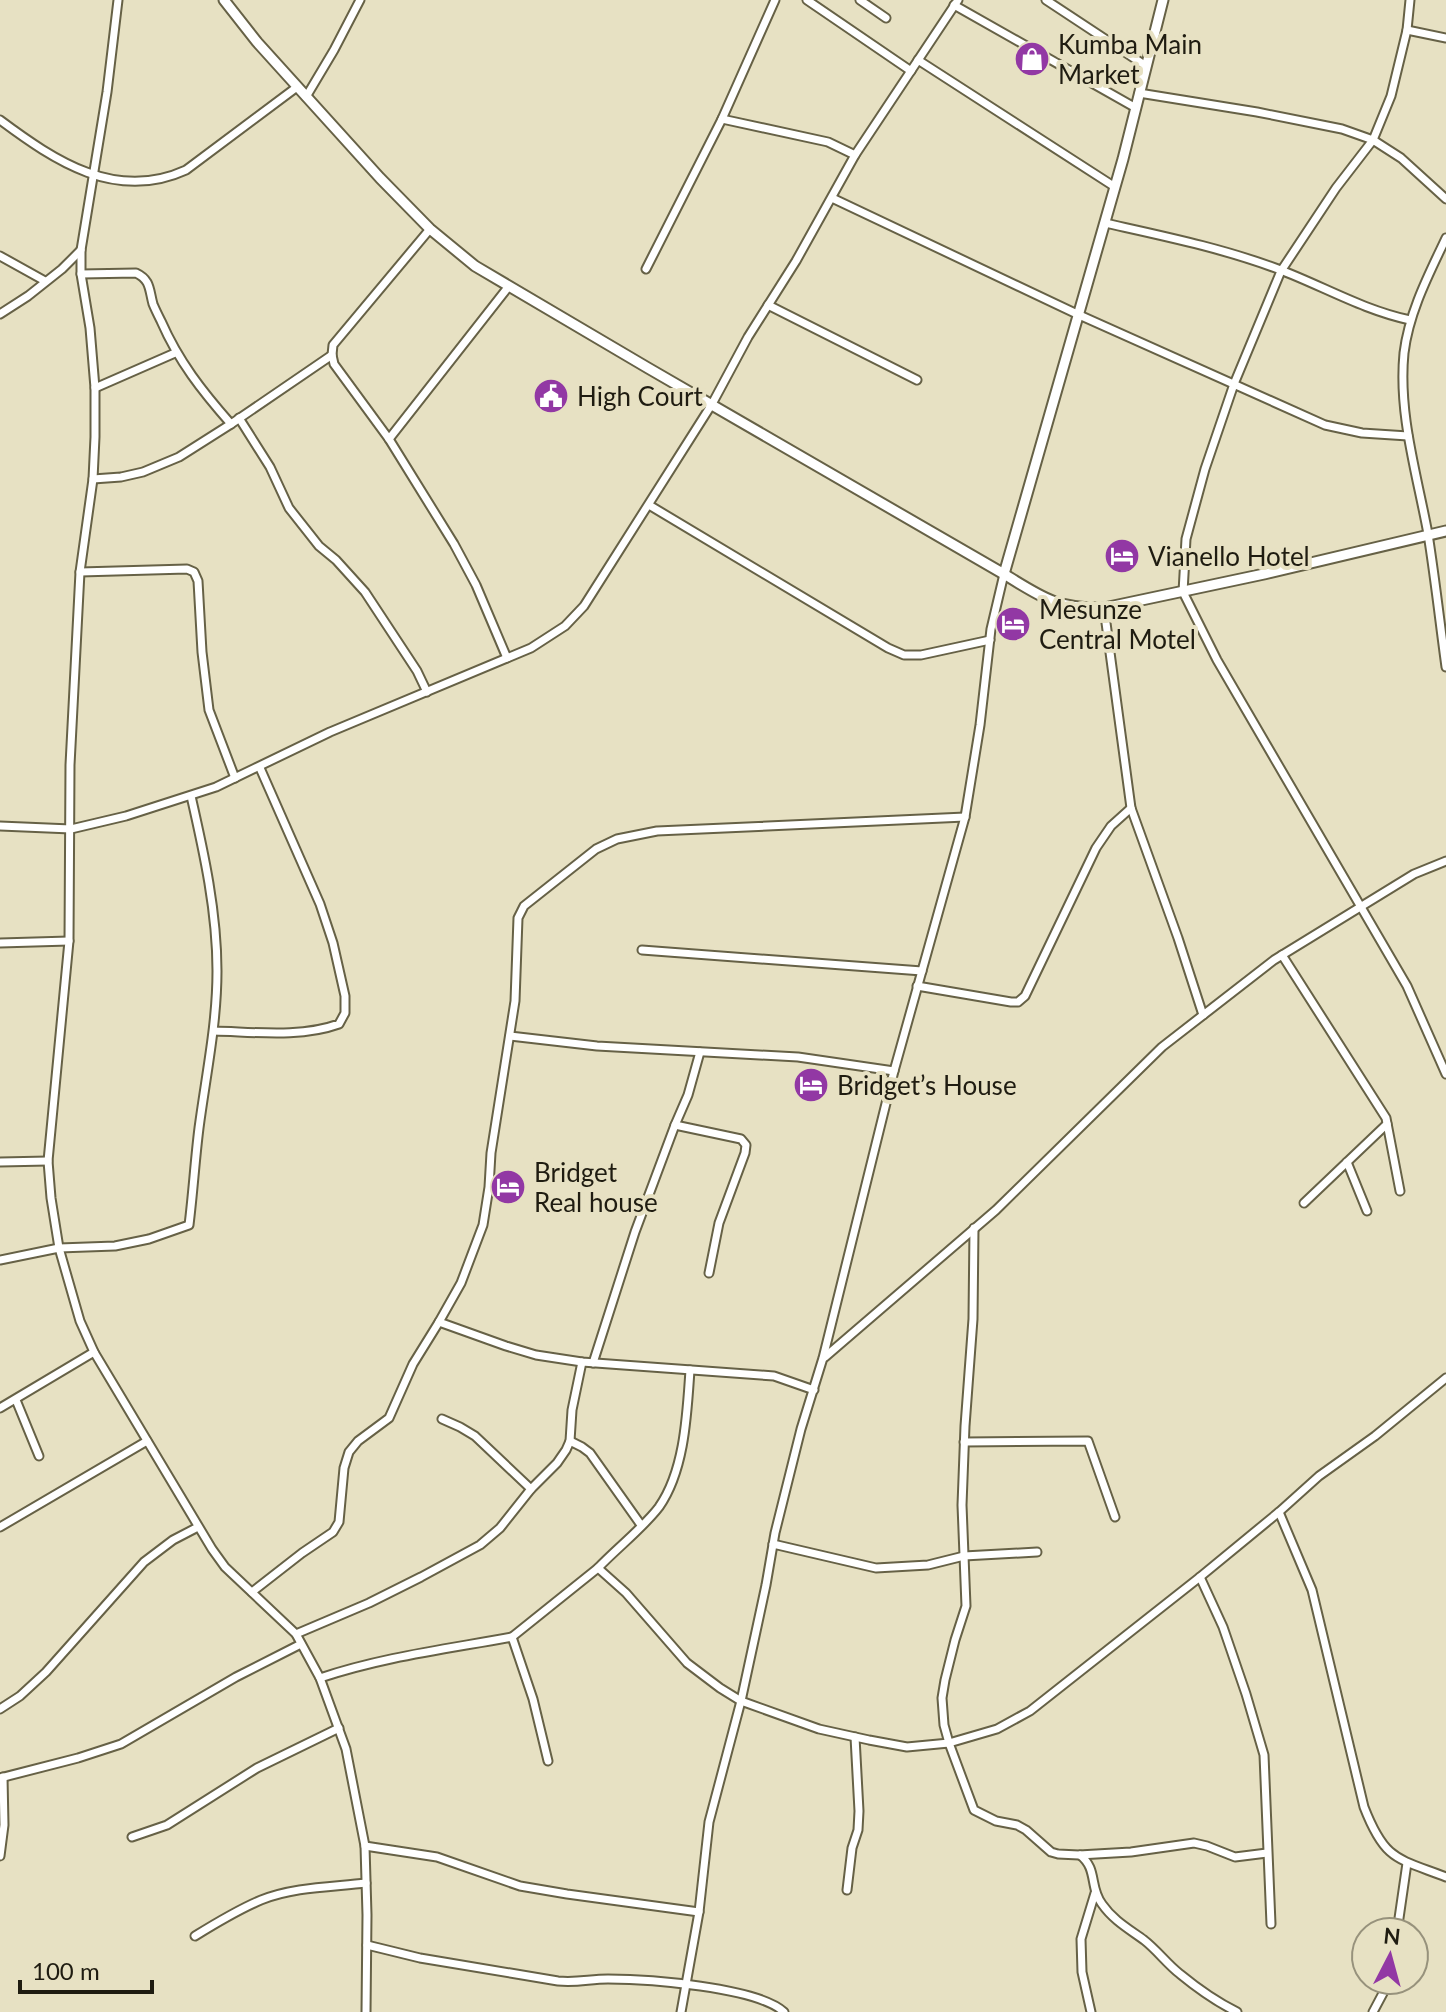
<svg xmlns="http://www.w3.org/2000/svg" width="1446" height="2012" font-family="Lato,sans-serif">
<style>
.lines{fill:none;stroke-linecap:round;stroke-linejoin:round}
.minor-casing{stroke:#666146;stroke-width:11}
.tertiary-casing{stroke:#666146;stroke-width:13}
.minor{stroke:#fff;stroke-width:7}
.tertiary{stroke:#fff;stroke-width:9}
.labels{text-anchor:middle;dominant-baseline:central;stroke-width:8;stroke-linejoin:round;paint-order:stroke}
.poi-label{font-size:26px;fill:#1f1c11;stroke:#e7e1c3;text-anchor:start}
</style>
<rect width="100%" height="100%" fill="#e7e1c3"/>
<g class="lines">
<defs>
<g id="minor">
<polyline points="118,0 107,92 81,250 81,274 90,328 95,388 95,437 93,479 80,572 70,765 69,941 48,1161 51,1198 59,1248 80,1321 94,1352 212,1549 225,1567 296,1634 320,1678 346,1749 365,1846 367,1915 366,2012"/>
<polyline points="807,0 911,71"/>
<polyline points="860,0 886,18"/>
<polyline points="1046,0 1146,66"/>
<polyline points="1410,0 1407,30 1391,96 1373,140 1336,188 1281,271 1234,384 1205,469 1186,539 1183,592 1217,660 1407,986 1446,1074"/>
<polyline points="954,5 1136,108"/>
<polyline points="1407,30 1446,38"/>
<polyline points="918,60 1115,187"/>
<polyline points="1139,93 1257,112 1342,129 1373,140 1401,158 1446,199"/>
<polyline points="306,97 334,50 360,0"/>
<polyline points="722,119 828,142 855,155"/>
<path d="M0,120C55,161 116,202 186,170L297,87"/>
<polyline points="832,198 1077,314 1325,425 1362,433 1408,436"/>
<path d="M1105,223C1163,236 1222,248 1278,269C1323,286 1363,310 1410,320"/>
<polyline points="430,229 333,345 332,355 334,364 389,439 454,544 476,585 507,658"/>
<path d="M1446,238C1429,274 1409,312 1404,353C1398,414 1417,474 1428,534C1435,578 1440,623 1446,667"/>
<polyline points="0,256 45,281"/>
<polyline points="646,269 722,119 775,0"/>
<path d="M81,274L136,273C151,280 149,290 153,304C155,309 158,315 161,321C179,362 202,391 231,424"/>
<polyline points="768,305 917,380"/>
<polyline points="0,314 28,296 62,269 81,250"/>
<polyline points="95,388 175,353"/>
<polyline points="239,418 270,467 289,508 319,546 336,560 365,592 417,671 427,692"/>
<polyline points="389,439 509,286"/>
<polyline points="93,479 121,477 143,472 179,457 231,424 332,355"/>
<polyline points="649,505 888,648 904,655 921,655 990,640"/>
<polyline points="80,572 187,569 194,572 198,581 202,652 209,710 235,778"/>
<polyline points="1104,608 1131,808 1178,938 1203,1015"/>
<polyline points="0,826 71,829 126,816 216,787 330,732 531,648 565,626 584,606 712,404 748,337 796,261 855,155 958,0"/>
<polyline points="0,943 69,941"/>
<polyline points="642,950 922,971"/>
<polyline points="1282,955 1386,1118 1400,1191"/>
<polyline points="917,986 1011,1002 1018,1002 1025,996 1096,848 1111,826 1131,808"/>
<path d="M214,1031C255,1032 300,1038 339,1024L345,1013V996L333,943L320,904L260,768"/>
<polyline points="510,1036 597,1046 798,1057 894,1071"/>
<polyline points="675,1125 741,1139 746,1145 745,1153 719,1223 709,1273"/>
<polyline points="0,1162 48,1161"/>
<polyline points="1347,1162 1367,1211"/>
<polyline points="1304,1203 1387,1124"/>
<polyline points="974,1228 973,1319 965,1426 962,1505 966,1606 955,1640 945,1680 942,1698 944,1725 949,1743 974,1810 996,1821 1017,1825 1026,1830 1051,1852 1058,1854 1079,1855 1131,1852 1194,1843 1207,1846 1235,1857 1267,1853"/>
<path d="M0,1260L59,1248L115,1246L149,1239L189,1225C193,1193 195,1160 199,1128C206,1075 217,1024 217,971C217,912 204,853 191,796"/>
<polyline points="439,1322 506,1346 536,1355 582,1362 774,1376 814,1390"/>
<polyline points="825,1357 996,1210 1162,1047 1274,960 1414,874 1446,861"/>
<polyline points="593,1363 635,1232 675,1125 688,1095 700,1052"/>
<polyline points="16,1400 39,1456"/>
<polyline points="0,1408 94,1352"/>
<polyline points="442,1419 460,1427 475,1436 531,1489"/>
<polyline points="570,1441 582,1447 590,1453 641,1525"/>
<polyline points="964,1442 1088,1441 1115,1517"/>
<path d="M1279,1512L1312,1590L1364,1807C1385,1861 1397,1858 1446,1877"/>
<polyline points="0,1527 147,1441"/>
<polyline points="773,1544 876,1568 928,1565 964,1556 1037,1552"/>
<path d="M598,1568C616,1549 644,1527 659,1507C685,1470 687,1413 690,1370"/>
<polyline points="1200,1577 1223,1627 1246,1694 1264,1755 1271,1924"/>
<polyline points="252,1592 302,1553 333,1532 339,1522 344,1468 349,1452 358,1441 389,1418 413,1364 439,1322 461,1283 483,1225 489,1187 491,1153 515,1001 518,918 524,906 596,849 617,839 657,831 965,817"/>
<polyline points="296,1634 369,1603 421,1577 480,1545 500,1528 531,1489 557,1463 566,1450 570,1441 572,1410 582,1362"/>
<polyline points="512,1637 598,1568 626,1593 687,1663 720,1688 741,1701 819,1729 869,1740 907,1747 949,1743 997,1729 1030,1711 1200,1577 1279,1512 1319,1476 1375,1436 1446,1378"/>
<path d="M320,1678C382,1657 447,1649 512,1637L533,1699L548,1761"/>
<polyline points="0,1709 20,1696 46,1672 144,1562 173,1540 198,1527"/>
<polyline points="0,1778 78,1758 121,1744 236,1677 301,1644"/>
<polyline points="132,1837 167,1825 257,1768 339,1728"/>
<polyline points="365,1846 437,1857 520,1886 567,1894 699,1912"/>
<path d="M1080,1855C1098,1869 1089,1887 1102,1904C1113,1920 1129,1929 1144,1940C1157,1950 1167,1964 1180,1974C1197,1988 1217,2002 1237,2012"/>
<polyline points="0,1856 4,1825 3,1777"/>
<polyline points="847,1890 852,1848 858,1830 859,1811 855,1737"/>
<polyline points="1397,1932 1407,1863"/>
<path d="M195,1936C216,1923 237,1910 261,1900C293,1887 331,1887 366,1883"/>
<path d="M367,1945L420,1958L558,1981C577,1983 590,1979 608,1979C647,1979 757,1987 784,2012"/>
<polyline points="681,2012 699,1912 709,1822 741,1701 766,1585 775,1533 801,1429 823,1358 894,1071 965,817 980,725 991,629 1004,574"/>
<polyline points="1091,2012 1082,1972 1081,1939 1095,1893"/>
<polyline points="1373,2012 1390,1980"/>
</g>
<g id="tertiary">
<path d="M224,0L257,42L380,178L430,229L475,266L648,368L1004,574C1043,598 1057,609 1104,608L1264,574L1446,531"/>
<polyline points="1004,574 1123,159 1163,0"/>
</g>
</defs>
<use href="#minor" class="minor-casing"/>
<use href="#tertiary" class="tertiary-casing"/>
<use href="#minor" class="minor"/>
<use href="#tertiary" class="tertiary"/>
</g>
<defs>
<symbol id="shop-disc" viewBox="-11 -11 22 22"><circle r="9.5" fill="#9238a4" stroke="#e7e1c3"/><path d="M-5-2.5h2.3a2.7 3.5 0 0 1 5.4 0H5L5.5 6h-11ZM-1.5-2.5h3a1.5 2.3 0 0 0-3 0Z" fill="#fff"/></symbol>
<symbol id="civic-disc" viewBox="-11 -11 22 22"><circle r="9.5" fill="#9238a4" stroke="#e7e1c3"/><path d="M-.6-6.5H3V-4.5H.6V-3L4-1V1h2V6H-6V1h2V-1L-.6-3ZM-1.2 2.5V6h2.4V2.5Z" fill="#fff"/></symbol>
<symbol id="hotel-disc" viewBox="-11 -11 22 22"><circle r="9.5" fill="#9238a4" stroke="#e7e1c3"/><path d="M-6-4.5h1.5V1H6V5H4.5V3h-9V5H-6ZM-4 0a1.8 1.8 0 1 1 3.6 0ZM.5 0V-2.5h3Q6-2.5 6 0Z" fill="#fff"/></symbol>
</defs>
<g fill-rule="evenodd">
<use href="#shop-disc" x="1012" y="39" width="40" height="40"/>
<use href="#civic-disc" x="531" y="376" width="40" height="40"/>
<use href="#hotel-disc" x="1102" y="536" width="40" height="40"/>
<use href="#hotel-disc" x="993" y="604" width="40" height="40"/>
<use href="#hotel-disc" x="791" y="1065" width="40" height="40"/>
<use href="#hotel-disc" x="488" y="1167" width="40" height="40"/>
</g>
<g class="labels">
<g class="poi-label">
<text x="1058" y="44">Kumba Main<tspan x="1058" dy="30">Market</tspan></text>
<text x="577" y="396">High Court</text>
<text x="1148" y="556">Vianello Hotel</text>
<text x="1039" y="609">Mesunze<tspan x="1039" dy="30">Central Motel</tspan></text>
<text x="837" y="1085">Bridget’s House</text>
<text x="534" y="1172">Bridget<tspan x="534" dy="30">Real house</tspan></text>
</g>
</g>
<g transform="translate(1390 1956) rotate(6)"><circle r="38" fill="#e7e1c3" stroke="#97927c" stroke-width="2"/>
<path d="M0-6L14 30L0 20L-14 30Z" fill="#9238a4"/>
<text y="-12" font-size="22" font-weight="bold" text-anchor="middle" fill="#1f1c11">N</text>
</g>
<path d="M20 1980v12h132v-12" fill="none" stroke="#1f1c11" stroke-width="4"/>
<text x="32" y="1980" font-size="24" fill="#1f1c11" stroke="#e7e1c3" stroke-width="6" paint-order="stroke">100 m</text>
</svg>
